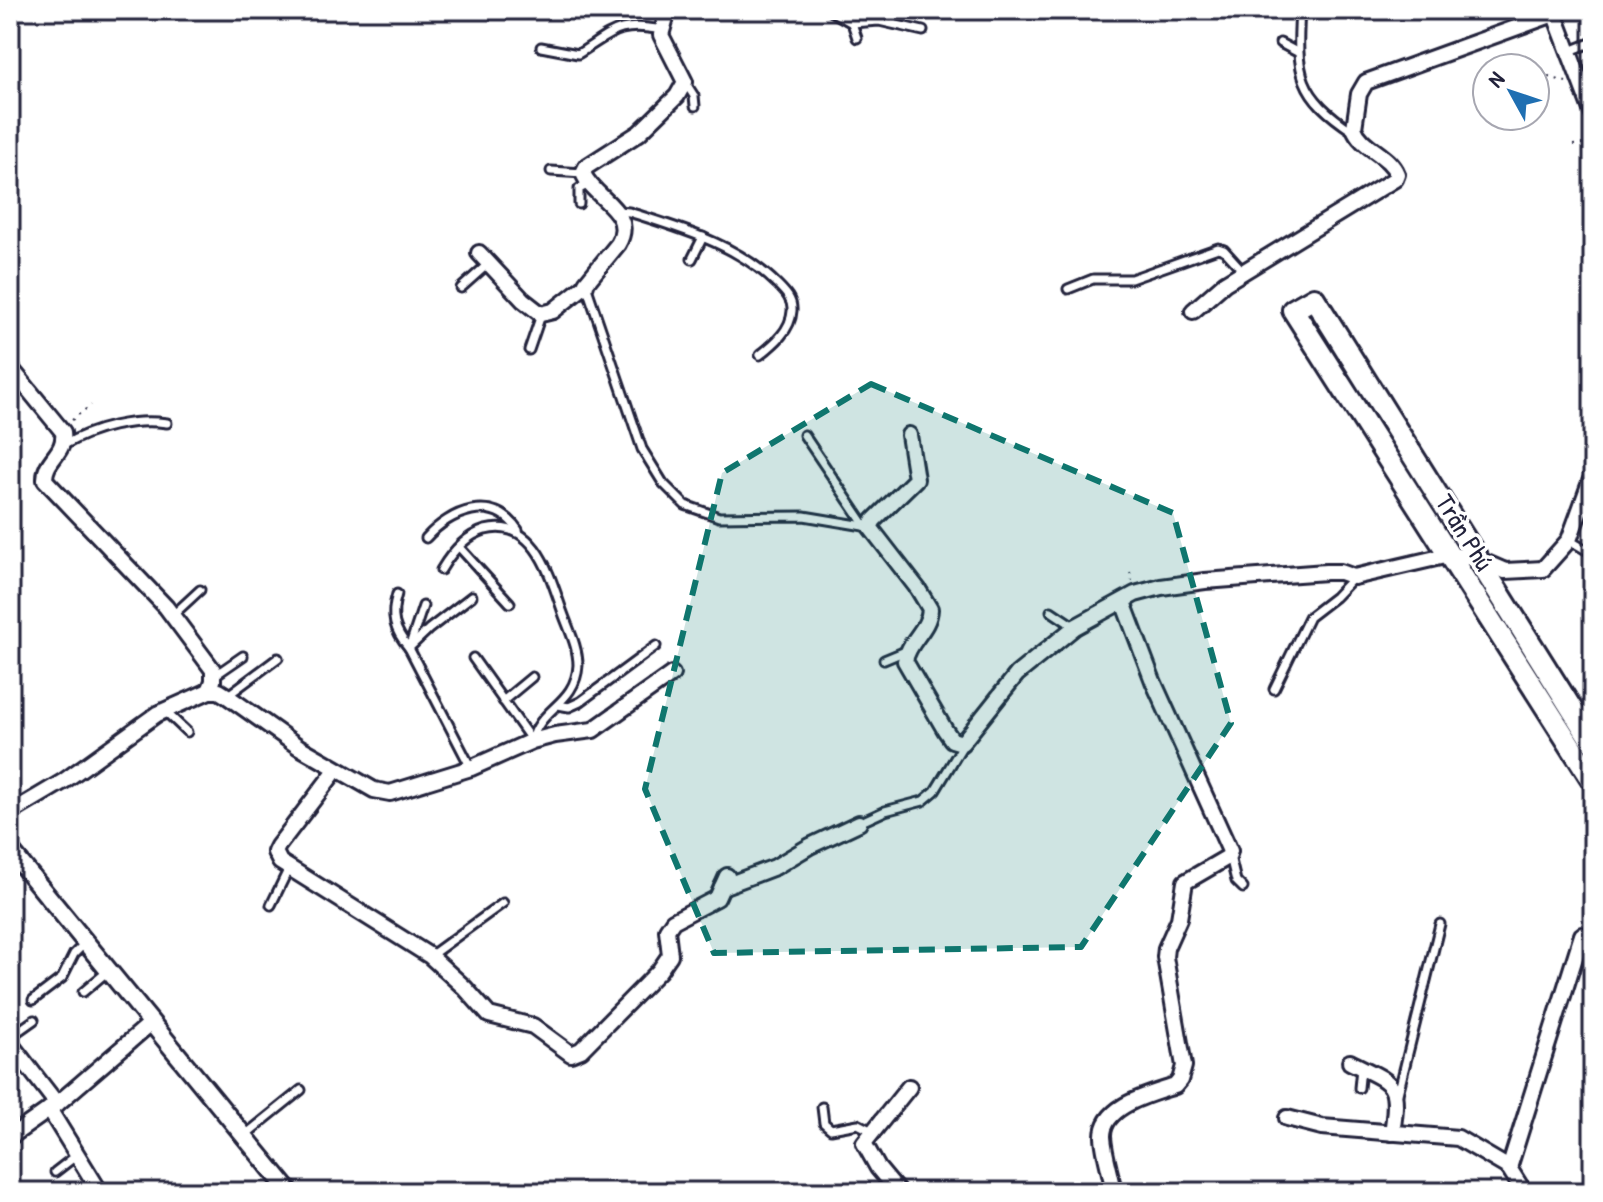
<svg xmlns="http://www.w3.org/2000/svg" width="1603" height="1202" font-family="'Patrick Hand',sans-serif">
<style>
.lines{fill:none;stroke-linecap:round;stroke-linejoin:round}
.service-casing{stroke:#22223b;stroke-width:13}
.minor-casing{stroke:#22223b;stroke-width:20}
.tertiary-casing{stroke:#22223b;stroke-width:22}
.secondary-casing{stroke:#22223b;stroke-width:26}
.path{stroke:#22223b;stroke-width:2;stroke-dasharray:2 6;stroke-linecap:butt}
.service{stroke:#fff;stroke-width:7}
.minor{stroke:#fff;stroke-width:14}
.tertiary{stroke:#fff;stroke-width:16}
.secondary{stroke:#fff;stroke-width:20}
.marked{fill:#0f766e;fill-opacity:0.2;stroke:#0f766e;stroke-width:6;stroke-dasharray:16 10;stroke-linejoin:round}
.labels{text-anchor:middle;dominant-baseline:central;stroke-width:7;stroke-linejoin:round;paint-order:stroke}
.street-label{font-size:26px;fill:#22223b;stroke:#fff}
</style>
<rect width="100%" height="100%" fill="#fff"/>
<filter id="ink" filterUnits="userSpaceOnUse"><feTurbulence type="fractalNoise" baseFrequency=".0125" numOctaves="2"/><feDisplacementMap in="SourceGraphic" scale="16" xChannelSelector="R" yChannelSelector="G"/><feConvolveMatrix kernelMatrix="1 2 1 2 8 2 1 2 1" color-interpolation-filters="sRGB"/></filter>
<g filter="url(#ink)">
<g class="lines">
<defs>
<g id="service">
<polyline points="829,10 852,23 857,38"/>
<path d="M1300,10C1296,74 1298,95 1354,132"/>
<polyline points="852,23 879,21 923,31"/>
<polyline points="1280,43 1297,52"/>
<path d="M541,47L578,54C611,34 618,21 661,30"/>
<polyline points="1570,51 1593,42"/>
<polyline points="685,82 694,96 695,106"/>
<polyline points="551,171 583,173"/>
<polyline points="579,204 579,189 589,184"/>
<path d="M618,211L629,212C682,229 737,244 778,285C785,292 793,300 792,311C791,330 774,344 760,355"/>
<polyline points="692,259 703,237"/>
<polyline points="586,285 642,449 663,483 685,505 719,517 804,516 870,527"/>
<polyline points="461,288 488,264"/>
<polyline points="1068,289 1093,279 1131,279 1218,248 1224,250 1243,271"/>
<polyline points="529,350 541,315"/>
<polyline points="804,435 864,524"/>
<path d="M64,445C94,428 133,418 167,423"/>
<path d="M426,538C450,511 493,493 518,530"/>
<polyline points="1569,540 1593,554"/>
<polyline points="459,547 510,603"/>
<path d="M441,570C451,553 465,536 485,530C535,517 550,576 563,613C569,630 578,647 578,665C576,704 539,708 532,741"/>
<path d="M397,594C390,617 394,630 409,648L429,629L472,596"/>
<polyline points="423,606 409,648 471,768"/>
<polyline points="1051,611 1075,627"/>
<polyline points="173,615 200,590"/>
<polyline points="473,658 532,741"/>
<polyline points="884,660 908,650"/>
<polyline points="214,676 243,656"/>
<polyline points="1274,689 1309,617 1335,597 1354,577"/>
<polyline points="227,696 278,658"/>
<polyline points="503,701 532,677"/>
<polyline points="558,705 569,707 580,702 656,646"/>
<polyline points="166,712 187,732"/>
<polyline points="859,823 885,811 923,801 935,791 963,745"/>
<polyline points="1230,856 1236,881 1243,888"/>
<polyline points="271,905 289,868"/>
<polyline points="430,956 503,903"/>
<polyline points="83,992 108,971"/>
<polyline points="33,1000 62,978 74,954 84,944"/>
<polyline points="10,1037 34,1020"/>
<polyline points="1359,1088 1361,1068"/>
<polyline points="1398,1094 1440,924"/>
<polyline points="822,1107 824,1123 831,1129 858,1124 872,1131"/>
<polyline points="244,1136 301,1090"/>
<polyline points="55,1172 77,1155"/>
</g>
<g id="minor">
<polyline points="1553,10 1593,115"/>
<path d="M479,253L523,300L541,314L553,311L586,285V283L618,244C637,211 593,199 583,173L586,167L639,133L677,96L685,82L661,35L668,10"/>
<path d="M1193,311L1225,283L1395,179L1397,174C1389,154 1361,148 1354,128L1359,94L1366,82L1554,14"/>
<path d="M10,367L63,432C66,454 44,459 45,480L166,607L213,670V681L209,691"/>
<path d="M909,435L916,479L874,520L870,527L918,589L930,609C929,630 908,641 905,661L945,730L952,740L962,743L1017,674L1075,627L1135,594L1161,587L1205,581L1326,572H1340L1354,577L1449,555L1475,558L1505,571L1543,569L1569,540L1593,474"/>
<polyline points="336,770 278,846 275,852 280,862 430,956 465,988 489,1015 533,1026 571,1054 581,1050 659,971 670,955 667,930 673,921 717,898 727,876"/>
<polyline points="10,813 64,781 157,714 209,691 219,691 227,696 299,747 374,790 390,793 471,768 532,741 555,735 593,730 672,674"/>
<polyline points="722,887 775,867 810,846 859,823"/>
<polyline points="10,1043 57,1104"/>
<path d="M1350,1062C1394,1084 1400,1081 1392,1133"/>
<polyline points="49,1109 100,1192"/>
<polyline points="1287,1118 1322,1127 1458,1138 1509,1168 1524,1192"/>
<polyline points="10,1137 57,1104 151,1023"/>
<polyline points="1509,1168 1582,935"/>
<polyline points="898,1192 878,1168 864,1143 909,1087"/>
<path d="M1114,1192C1111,1174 1104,1154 1103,1137C1102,1105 1152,1094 1175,1086L1180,1080L1184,1066L1165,957L1166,948L1179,919L1185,882L1228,857L1230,851L1153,681L1123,602"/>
</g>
<polyline id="tertiary" points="10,850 290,1192"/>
<polyline id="secondary" points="1593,743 1314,298 1293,310 1593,781"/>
</defs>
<use href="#service" class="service-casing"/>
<use href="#minor" class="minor-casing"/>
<use href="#tertiary" class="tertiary-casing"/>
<use href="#secondary" class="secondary-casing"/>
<g class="path">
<polyline points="1549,77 1566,82"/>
<polyline points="1573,145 1593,143"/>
<polyline points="72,420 91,405"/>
<polyline points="1130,572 1132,581"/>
</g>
<use href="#service" class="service"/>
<use href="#minor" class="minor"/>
<use href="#tertiary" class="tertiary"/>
<use href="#secondary" class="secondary"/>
</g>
</g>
<path class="marked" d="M871,384L1173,513L1231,723L1081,947L714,953L645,789L722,473Z"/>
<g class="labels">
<g class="street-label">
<text transform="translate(1465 532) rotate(58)">Trần Phú</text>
</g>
</g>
<rect width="1603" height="1202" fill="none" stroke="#fff" stroke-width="40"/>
<rect x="20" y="20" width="1563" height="1162" fill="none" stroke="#22223b" stroke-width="3" filter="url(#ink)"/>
<g transform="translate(1511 92) rotate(310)"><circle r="38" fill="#ffffff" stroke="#a7a7b1" stroke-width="2"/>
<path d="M0-6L14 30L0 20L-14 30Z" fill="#1f6fb2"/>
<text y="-12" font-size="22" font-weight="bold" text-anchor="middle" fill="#22223b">N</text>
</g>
</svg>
